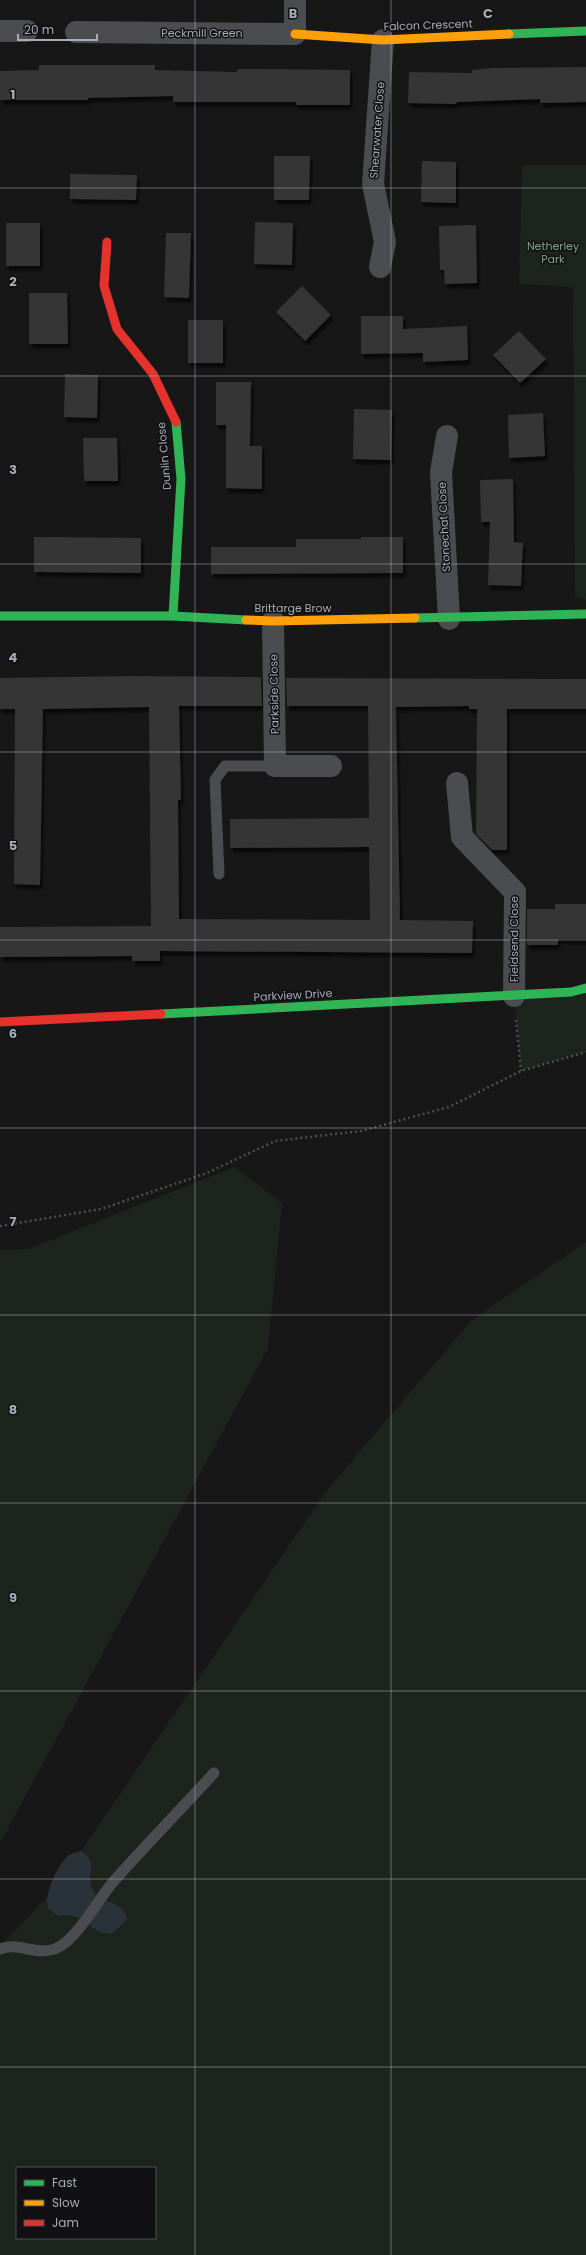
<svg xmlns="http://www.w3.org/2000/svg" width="586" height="2255" font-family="Poppins,sans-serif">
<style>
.green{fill:#1d241e;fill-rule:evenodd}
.water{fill:#2a3239}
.building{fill:#353536;filter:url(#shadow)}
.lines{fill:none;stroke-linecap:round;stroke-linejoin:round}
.path{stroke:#4d4e52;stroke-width:2.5;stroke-dasharray:2 3;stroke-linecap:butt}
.lane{stroke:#4b4c50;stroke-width:11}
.street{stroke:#4b4c50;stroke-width:22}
.fast{stroke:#30b455;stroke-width:9}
.slow{stroke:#ff9f0a;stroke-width:9}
.jam{stroke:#e5322d;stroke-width:9}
.grid{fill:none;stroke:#a8adb8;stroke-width:1;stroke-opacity:0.55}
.labels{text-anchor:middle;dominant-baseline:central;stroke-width:3;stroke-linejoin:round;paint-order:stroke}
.street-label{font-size:11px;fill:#a8adb8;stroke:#111113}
.park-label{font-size:11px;fill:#7fa381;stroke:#111113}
.grid-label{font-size:13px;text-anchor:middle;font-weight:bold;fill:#a8adb8;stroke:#111113;stroke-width:3;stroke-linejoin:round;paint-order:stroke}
</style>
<defs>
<filter id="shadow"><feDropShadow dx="2.5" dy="4.5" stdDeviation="1" flood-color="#0009"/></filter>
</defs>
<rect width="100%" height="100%" fill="#171717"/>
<g class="green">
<polygon points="522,165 586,165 586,600 575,596 573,287 519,284"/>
<polygon points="586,988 586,1052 521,1071 514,996"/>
<polygon points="234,1167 282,1203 268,1348 0,1843 0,1250 28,1249"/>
<path d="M586,1242V2255H0V1946L56,1888L327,1490L472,1320ZM17,2168H155V2238H17Z"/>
</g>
<path class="water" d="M81,1851C103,1866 81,1873 96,1896C109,1903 124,1903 127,1920L111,1934C90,1934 84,1910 58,1916L48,1909C44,1894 57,1865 69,1855C72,1853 77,1852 81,1851Z"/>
<g class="building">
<polygon points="39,65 155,65 155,70 237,72 237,69 256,69 350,70 350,105 296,105 296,102 173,102 173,96 88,98 88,100 0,100 0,71 39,70"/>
<polygon points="586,67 586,102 540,103 540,99 457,102 456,104 408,103 409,72 472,73 472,70 492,68"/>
<polygon points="274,156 310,156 309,200 274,200"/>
<polygon points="422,161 456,162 456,203 421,202"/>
<polygon points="70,174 137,175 136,200 70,199"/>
<polygon points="255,222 293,223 292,265 254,264"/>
<rect x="6" y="223" width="34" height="43"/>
<polygon points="476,225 477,283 445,284 444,270 440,270 439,226"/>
<polygon points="166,233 191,233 189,298 164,297"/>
<polygon points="302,286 331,315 305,341 276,312"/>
<polygon points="29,293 67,293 68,344 29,344"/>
<polygon points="361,316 403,316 403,329 467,326 468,360 423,362 423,353 361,354"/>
<rect x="188" y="320" width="35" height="43"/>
<polygon points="519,331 546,359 520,383 493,355"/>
<polygon points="65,374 98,375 97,418 64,417"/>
<polygon points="216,382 251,382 250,446 262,446 262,489 226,488 226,425 216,425"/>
<polygon points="354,409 392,410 391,460 353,459"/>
<polygon points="543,413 545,456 509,458 508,415"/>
<polygon points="83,438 117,438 118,481 84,481"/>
<polygon points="513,479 514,542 523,543 521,586 488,585 490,522 481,522 480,480"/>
<polygon points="34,537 141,538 141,573 34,572"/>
<polygon points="361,537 403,537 403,573 211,574 211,547 296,547 296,539 361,539"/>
<polygon points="130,676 261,677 262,706 179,706 181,800 178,800 179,919 370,920 369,847 230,848 230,819 369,818 368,706 287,706 286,678 586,679 586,709 507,709 507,850 492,850 476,834 477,709 469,709 469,706 396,707 400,920 473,921 472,953 160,951 160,961 132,961 132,956 0,957 0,927 151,926 149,707 43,709 40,885 14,884 15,709 0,709 0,678"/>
<polygon points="555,904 586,904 586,939 558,939 558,945 527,945 527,909 555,909"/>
</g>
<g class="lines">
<g class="path">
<polyline points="516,1020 521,1071"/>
<polyline points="0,1226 101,1209 207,1173 275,1141 361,1131 449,1107 521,1071 586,1052"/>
</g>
<g class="lane">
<polyline points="219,874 215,780 225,766 275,766"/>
<path d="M0,1949C18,1941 38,1958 59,1947C78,1937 98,1900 113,1882C146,1845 181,1809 214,1773"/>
</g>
<g class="street">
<polyline points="0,31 27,31"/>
<polyline points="76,32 295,34 295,0"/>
<polyline points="380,267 385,242 373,184 383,40"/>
<polyline points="447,436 441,472 449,619"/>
<polyline points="273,621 275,766 331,766"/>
<polyline points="457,783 462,837 515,892 514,996"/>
</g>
<g class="fast">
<polyline points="509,34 586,31"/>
<polyline points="0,616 173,616 246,620"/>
<polyline points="173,616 181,479 176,422"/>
<polyline points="415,618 586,614"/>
<polyline points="161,1014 571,992 586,988"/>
</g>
<g class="slow">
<polyline points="295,34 383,40 509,34"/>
<polyline points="246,620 273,621 415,618"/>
</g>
<g class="jam">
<polyline points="107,242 104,286 117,329 153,374 176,422"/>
<polyline points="0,1022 161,1014"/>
</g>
</g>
<path class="grid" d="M195,0V2255M391,0V2255M0,188H586M0,376H586M0,564H586M0,752H586M0,940H586M0,1128H586M0,1315H586M0,1503H586M0,1691H586M0,1879H586M0,2067H586"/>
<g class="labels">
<g class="street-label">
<text transform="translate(428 25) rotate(-2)">Falcon Crescent</text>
<text x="202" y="33">Peckmill Green</text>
<text transform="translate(377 130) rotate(-86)">Shearwater Close</text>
<text transform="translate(164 456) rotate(-95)">Dunlin Close</text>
<text transform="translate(444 527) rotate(-93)">Stonechat Close</text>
<text x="293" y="608">Brittarge Brow</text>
<text transform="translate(274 694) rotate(-91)">Parkside Close</text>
<text transform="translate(514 939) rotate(-90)">Fieldsend Close</text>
<text transform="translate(293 995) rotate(-3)">Parkview Drive</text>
</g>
<g class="park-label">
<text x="553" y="246">Netherley<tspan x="553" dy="13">Park</tspan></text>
</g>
</g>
<g class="grid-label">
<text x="293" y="18">B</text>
<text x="488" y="18">C</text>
<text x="13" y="99">1</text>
<text x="13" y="286">2</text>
<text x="13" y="474">3</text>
<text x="13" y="662">4</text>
<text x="13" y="850">5</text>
<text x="13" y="1038">6</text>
<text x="13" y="1226">7</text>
<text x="13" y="1414">8</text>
<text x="13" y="1602">9</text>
</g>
<rect x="16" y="2167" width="140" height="72" fill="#111113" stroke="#4d4f55"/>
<rect x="24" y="2180" width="20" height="6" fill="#30b455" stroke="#4d4f55"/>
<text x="52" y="2187" font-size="12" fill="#a8adb8">Fast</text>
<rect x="24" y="2200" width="20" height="6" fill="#ff9f0a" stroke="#4d4f55"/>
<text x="52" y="2207" font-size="12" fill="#a8adb8">Slow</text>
<rect x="24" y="2220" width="20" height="6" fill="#e5322d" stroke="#4d4f55"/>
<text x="52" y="2227" font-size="12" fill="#a8adb8">Jam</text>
<path d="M18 34v6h79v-6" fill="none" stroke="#a8adb8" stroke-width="2"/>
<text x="24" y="34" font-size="12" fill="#a8adb8" stroke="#111113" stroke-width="3" paint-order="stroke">20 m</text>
</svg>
